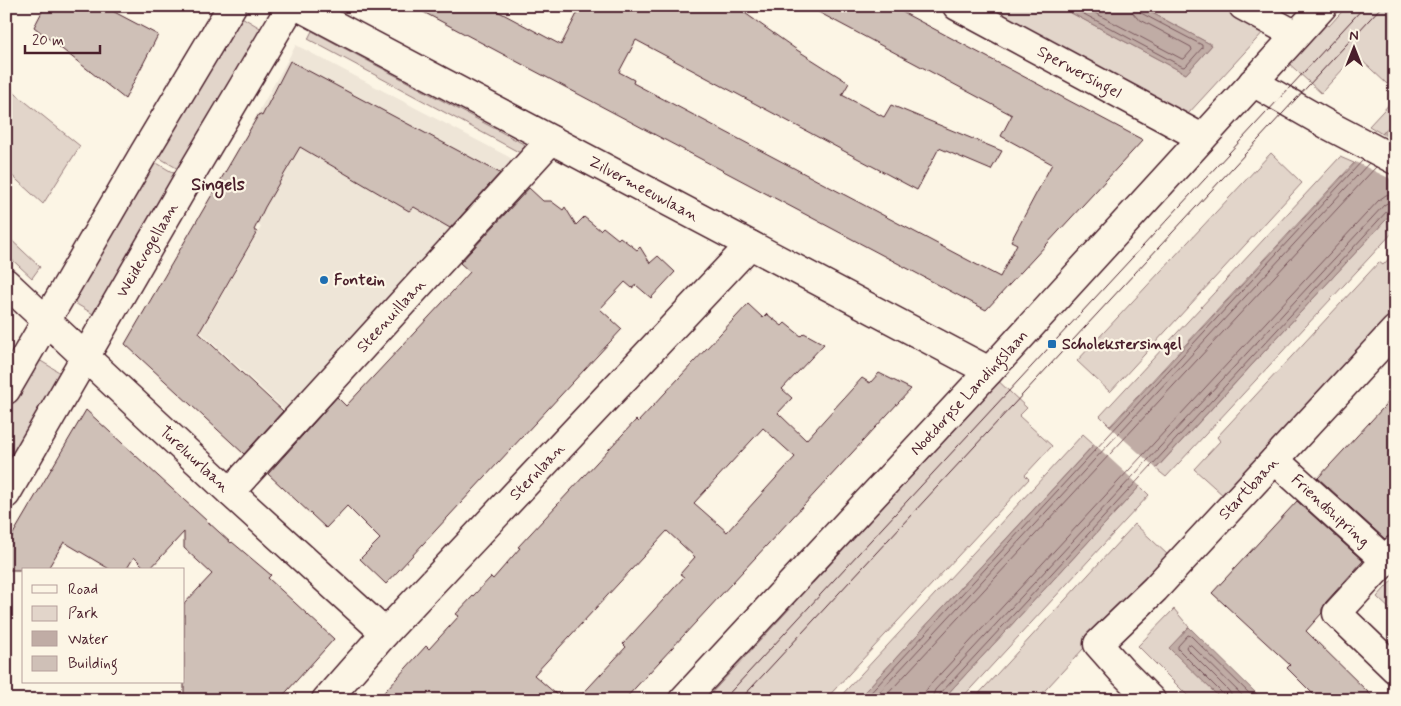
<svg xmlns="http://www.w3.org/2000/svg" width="1401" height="706" font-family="Mynerve,sans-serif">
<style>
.built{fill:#eee5d7}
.green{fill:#e2d5ca;stroke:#967a7a}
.water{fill:#c0aca5;stroke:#917474}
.pier{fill:#fcf5e5}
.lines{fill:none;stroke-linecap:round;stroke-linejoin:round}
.shore{stroke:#79575c;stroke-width:1}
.building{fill:#cfc0b7;stroke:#4a1f2b;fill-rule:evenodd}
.minor-casing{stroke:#4a1f2b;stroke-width:31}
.minor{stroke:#fcf5e5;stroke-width:28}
.tram{stroke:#4a1f2b;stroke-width:1}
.poi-dot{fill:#1f6fb2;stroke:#fcf5e5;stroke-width:2}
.labels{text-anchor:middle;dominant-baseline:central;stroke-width:4.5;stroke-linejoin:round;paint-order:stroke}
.street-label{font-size:16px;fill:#4a1f2b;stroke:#fcf5e5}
.poi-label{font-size:16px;font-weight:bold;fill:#4a1f2b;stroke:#fcf5e5;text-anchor:start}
.neighbourhood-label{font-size:18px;font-weight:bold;fill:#4a1f2b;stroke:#fcf5e5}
</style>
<rect width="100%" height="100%" fill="#fcf5e5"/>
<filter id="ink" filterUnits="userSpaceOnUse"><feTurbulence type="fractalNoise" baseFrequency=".02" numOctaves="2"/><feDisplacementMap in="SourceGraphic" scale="10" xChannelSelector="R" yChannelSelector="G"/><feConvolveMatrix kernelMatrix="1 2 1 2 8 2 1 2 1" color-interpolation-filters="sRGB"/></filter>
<g filter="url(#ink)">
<polygon class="built" points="296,45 524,165 290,415 201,332 261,227 211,197"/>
<g class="green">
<polygon points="980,6 1058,6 1186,74 1212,45 1139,6 1223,6 1266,29 1187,115"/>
<polygon points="1347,6 1395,6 1395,75 1387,84 1356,55 1321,93 1285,60 1322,20 1329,26"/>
<polygon points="235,13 267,32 185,173 153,154"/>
<polygon points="312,31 531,148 526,156 308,39"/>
<polygon points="6,86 80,146 43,204 6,170"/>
<polygon points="1395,98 1395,120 1382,134 1369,126"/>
<polygon points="1271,153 1302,183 1110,392 1077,361"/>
<polygon points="1340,157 1354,163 1110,426 1100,416"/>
<polygon points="150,159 182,178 100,318 68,299"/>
<polygon points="1395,210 1395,230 1166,477 1156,469"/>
<polygon points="6,235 40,267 32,278 6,254"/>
<polygon points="1395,252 1395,311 1224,496 1194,469 1220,441 1217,437 1379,262 1383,265"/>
<polygon points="34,357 66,376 6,479 6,405"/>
<polygon points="993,376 1027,408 1019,416 1052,446 1025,475 1029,479 825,700 705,700 794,604 787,597 806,577 813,583 970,413 963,407"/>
<polygon points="1083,434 1094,444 857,700 837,700"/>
<polygon points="1140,486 1149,495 960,700 942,700"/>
<polygon points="1135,524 1169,556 1036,700 973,700"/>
<polygon points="1395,577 1395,614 1377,597"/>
<polygon points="1174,609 1189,627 1170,648 1222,700 1192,700 1138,646"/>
</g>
<g class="water">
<polygon points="1058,6 1139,6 1212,45 1186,74"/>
<polygon points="1395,120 1395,210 942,700 857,700"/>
<polygon points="1189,627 1263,700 1222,700 1169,648"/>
</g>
<g class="pier">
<polygon points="1380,133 1395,142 1395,181 1353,161"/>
<polygon points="1108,425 1158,470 1142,488 1092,442"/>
</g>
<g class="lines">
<g class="shore">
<polyline points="1069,6 1183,67 1186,66 1202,48 1202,45 1141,13 1139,10 1138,6"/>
<polyline points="1082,6 1182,59 1184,59 1192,50 1191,47 1137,18 1133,13 1132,6"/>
<polyline points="864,700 1363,160"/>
<polyline points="872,700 1369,163"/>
<polyline points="882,700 1376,167"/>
<polyline points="925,700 925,692 930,685 1379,200 1386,195 1395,193"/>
<polyline points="932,700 933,695 935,690 1384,205 1389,202 1395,201"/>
<polyline points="938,700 940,694 1389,209 1395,207"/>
<polyline points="1225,700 1223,694 1178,649 1178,646 1188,635 1191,636 1256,700"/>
<polyline points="1231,700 1231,694 1228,690 1187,649 1186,647 1188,644 1191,645 1247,700"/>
</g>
</g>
<g class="building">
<polygon points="45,6 103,6 158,35 125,99 34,27"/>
<polygon points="412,6 488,6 561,45 581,6 735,6 797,50 849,83 842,95 884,117 891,105 1002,151 991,170 939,148 917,190 636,40 619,72 634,80 633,83 669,102 1000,277 1017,244 1011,241 1052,164 1001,136 1012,115 807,6 891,6 1143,140 986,310"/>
<polygon points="290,61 500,173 450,228 414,207 409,211 300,147 265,207 254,230 257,232 199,333 283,411 244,454 125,344 259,114 262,116"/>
<polygon points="529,188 543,201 551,201 563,210 565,207 576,225 584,217 600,230 603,227 618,239 620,237 637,250 640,247 650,263 658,256 675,272 651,298 636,285 632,288 625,282 600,309 622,329 386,584 360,559 380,539 347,506 326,528 268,474 337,397 346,406 443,302 470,272 460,263"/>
<path d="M748,304L763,318L767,314L782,326L785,323L801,336L804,333L824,344L782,389L792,398L778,413L806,440L862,378L870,383L879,373L911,389L624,700H577L626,647L623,644L684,577L680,574L695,557L667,531L534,675L563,700H377L426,646L429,649L459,616L456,614L491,577L493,579L520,548L518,547L636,420L638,422ZM763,428L795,457L727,532L694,503Z"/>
<polygon points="1395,395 1395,535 1390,535 1385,539 1318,478"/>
<polygon points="86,410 231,543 232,542 271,575 268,578 334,639 279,700 184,700 184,604 212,574 184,548 184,532 149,570 147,570 134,557 126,570 111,570 64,542 47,570 6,570 6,546"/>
<polygon points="1297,501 1363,561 1326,602 1322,609 1322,613 1306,631 1376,700 1319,700 1287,668 1290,665 1212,593"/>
</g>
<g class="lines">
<defs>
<g id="minor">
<path id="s1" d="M298,6L989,371"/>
<path id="s2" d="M957,6L1202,138"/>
<polyline points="1243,6 1296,35"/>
<polyline points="1253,82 1328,125 1395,160"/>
<path id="s3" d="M6,283L230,492L385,633"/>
<polyline points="6,390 144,153 232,6"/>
<path id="s4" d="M1275,460L1385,560"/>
<path id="s5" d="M230,492L551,140"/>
<path id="s6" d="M6,494L188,179L291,6"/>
<polyline points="1395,550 1337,613 1395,669"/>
<path id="s7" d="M326,700L385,633L750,245"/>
<path id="s8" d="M683,700L1006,353L1323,6"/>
<path id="s9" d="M1151,700L1121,670L1098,644L1155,589L1395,330"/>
</g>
</defs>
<use href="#minor" class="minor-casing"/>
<use href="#minor" class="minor"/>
<g class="tram">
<polyline points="723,700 1365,6"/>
<polyline points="740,700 1382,6"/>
</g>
</g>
</g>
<g class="poi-dot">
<circle cx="324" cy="280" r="5"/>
<rect x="1047" y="339" width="10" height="10" rx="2.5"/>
</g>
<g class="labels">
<g class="street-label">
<text stroke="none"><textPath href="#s2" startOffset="139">Sperwersingel</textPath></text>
<text stroke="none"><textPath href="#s1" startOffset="391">Zilvermeeuwlaan</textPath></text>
<text stroke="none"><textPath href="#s6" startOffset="282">Weidevogellaan</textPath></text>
<text stroke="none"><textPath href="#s5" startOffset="239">Steenuillaan</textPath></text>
<text stroke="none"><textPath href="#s8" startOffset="420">Nootdorpse Landingslaan</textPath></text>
<text stroke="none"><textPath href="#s3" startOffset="258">Tureluurlaan</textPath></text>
<text stroke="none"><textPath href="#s7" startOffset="311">Sternlaan</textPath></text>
<text stroke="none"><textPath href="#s9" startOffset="294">Startbaan</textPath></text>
<text stroke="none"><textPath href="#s4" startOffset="75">Friendshipring</textPath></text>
</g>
<g class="poi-label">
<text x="334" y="280">Fontein</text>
<text x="1062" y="344">Scholekstersingel</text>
</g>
<g class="neighbourhood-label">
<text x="218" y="185">Singels</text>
</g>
</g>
<rect width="1401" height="706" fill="none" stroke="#fcf5e5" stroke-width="25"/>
<rect x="12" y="12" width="1376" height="681" fill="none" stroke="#4a1f2b" stroke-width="2" filter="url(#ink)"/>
<rect x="22" y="568" width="162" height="115" fill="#fcf5e5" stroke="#b59f9b"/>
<rect x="32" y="585" width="25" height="8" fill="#fcf5e5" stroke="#b59f9b"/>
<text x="68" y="594" font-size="15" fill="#4a1f2b">Road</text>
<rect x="32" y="606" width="25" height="15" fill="#e2d5ca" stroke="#b59f9b"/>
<text x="68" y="618" font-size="15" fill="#4a1f2b">Park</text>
<rect x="32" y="631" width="25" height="15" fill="#c0aca5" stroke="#b59f9b"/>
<text x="68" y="644" font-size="15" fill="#4a1f2b">Water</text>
<rect x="32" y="656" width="25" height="15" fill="#cfc0b7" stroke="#b59f9b"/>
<text x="68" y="668" font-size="15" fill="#4a1f2b">Building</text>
<g transform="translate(1354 48)" stroke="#fcf5e5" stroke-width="4" paint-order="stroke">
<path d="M0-4L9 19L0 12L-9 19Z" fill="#4a1f2b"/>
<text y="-8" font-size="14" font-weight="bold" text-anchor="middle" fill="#4a1f2b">N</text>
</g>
<path d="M25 45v8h75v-8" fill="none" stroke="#4a1f2b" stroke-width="2.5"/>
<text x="32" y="45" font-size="15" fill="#4a1f2b" stroke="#fcf5e5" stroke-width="4" paint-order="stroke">20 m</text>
</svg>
